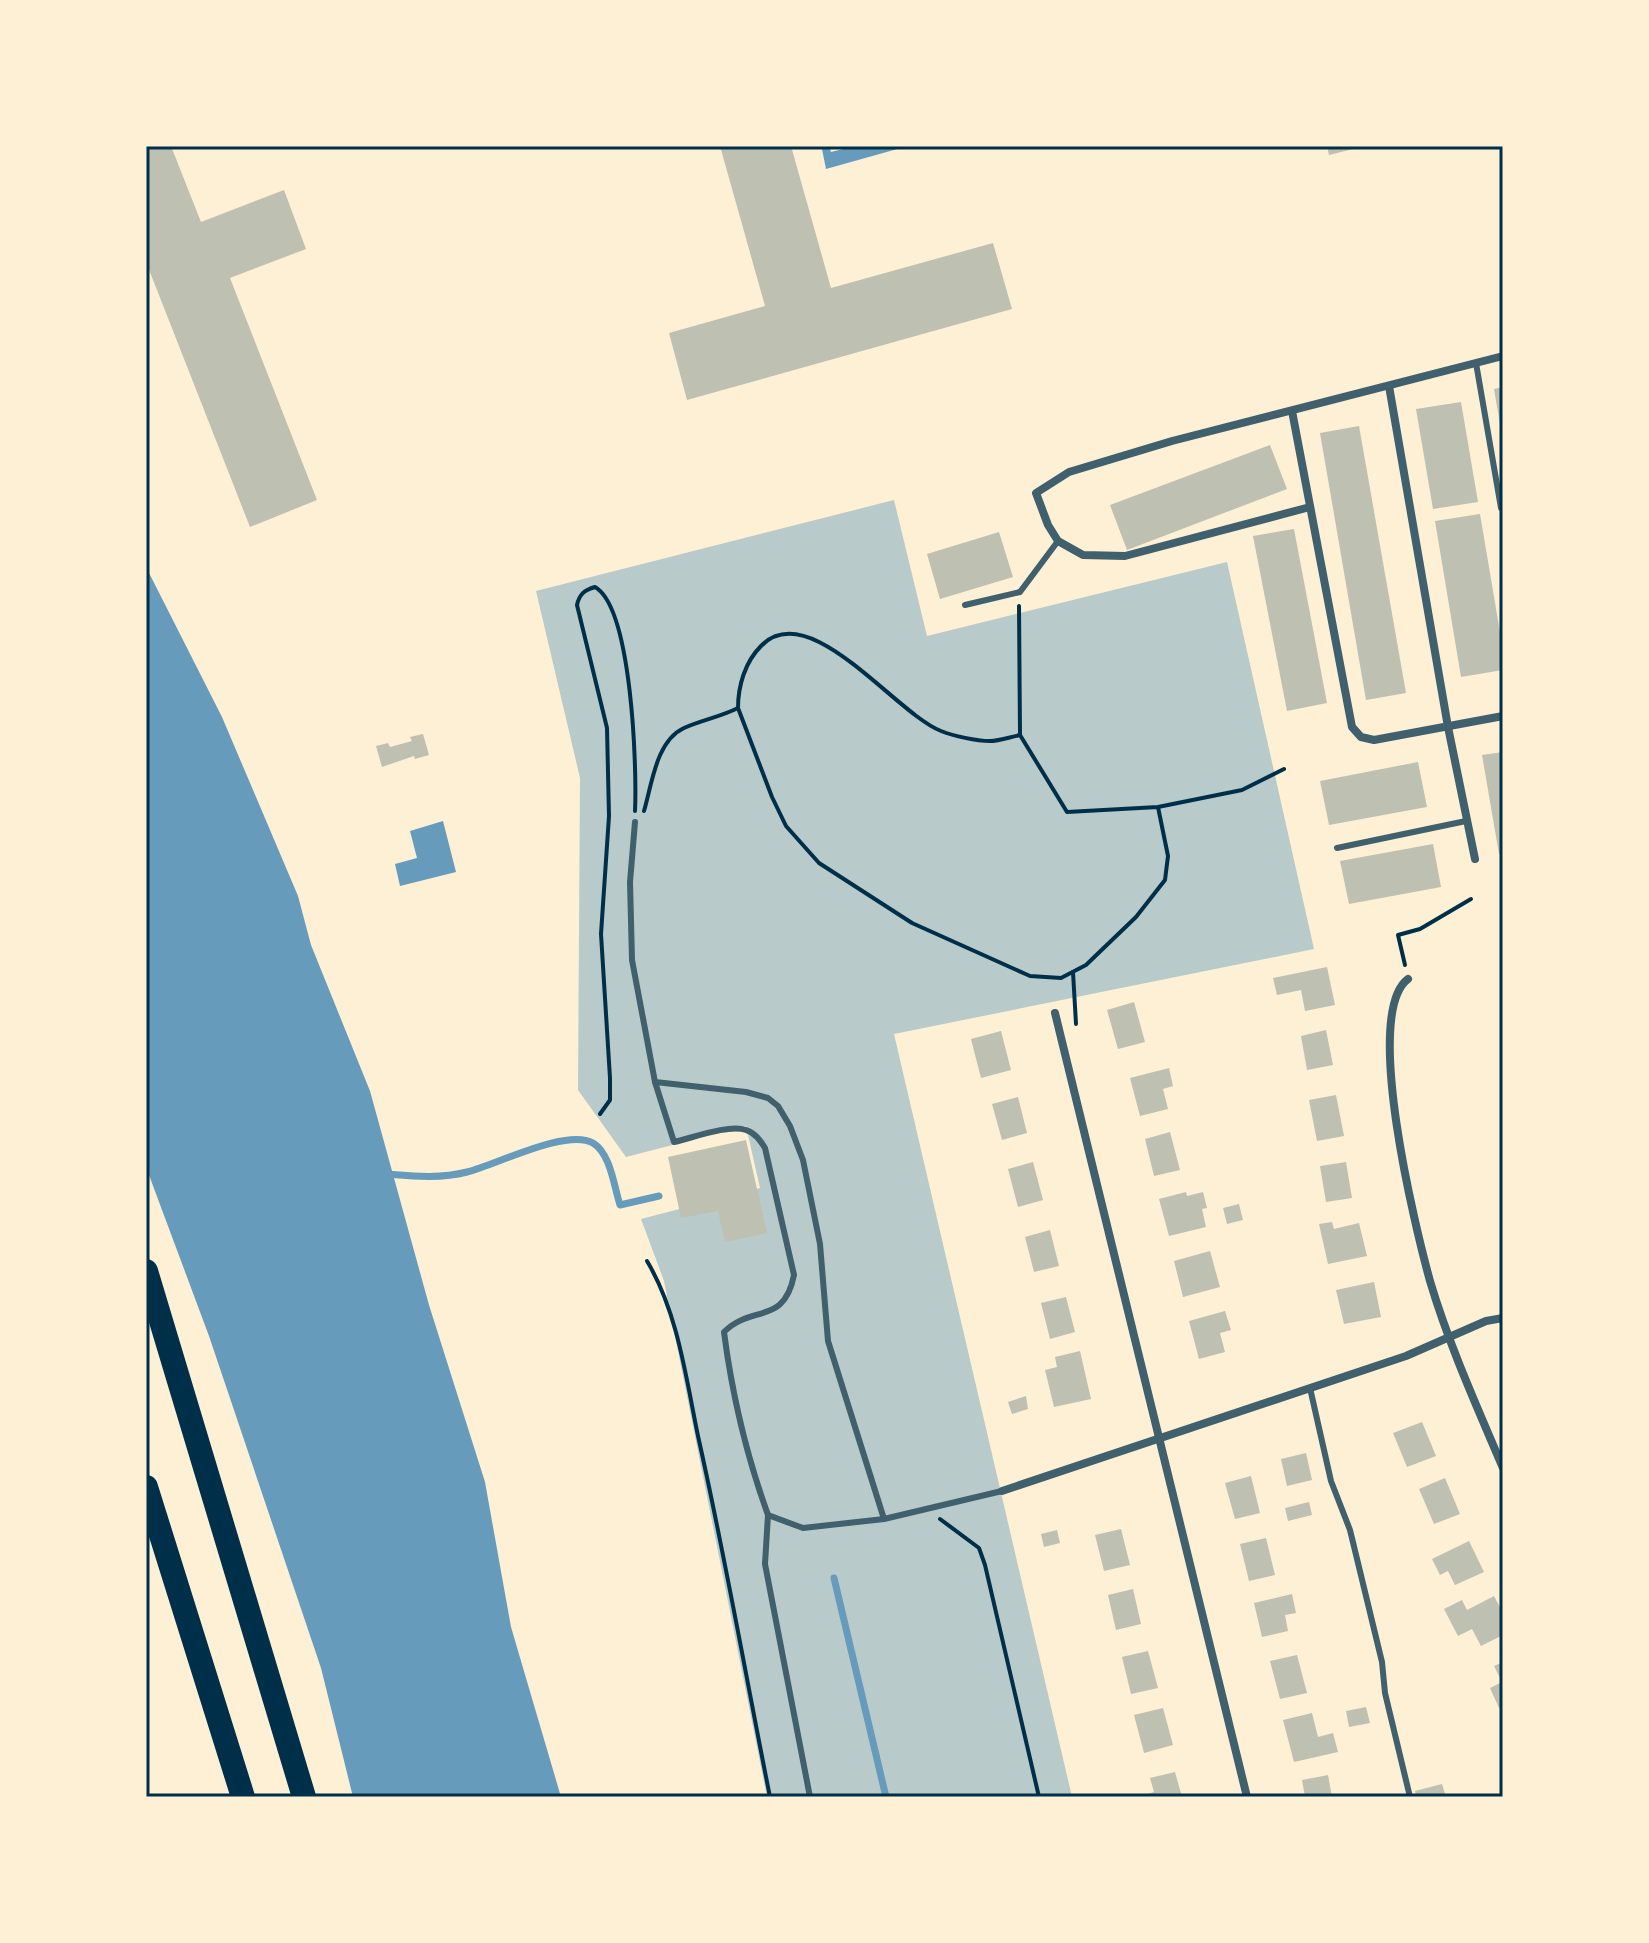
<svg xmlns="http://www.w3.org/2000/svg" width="1649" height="1943" font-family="Roboto,sans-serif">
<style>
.green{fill:#b9caca}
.water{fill:#669bbc}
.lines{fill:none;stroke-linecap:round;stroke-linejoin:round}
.stream{stroke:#669bbc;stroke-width:7}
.building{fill:#bec0b2}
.path{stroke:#003049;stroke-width:4}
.service{stroke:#3f606c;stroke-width:6}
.minor{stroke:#3f606c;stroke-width:8}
.motorway{stroke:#003049;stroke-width:24}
.neatline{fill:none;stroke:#003049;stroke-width:3}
</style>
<rect width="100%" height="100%" fill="#fdf0d5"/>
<polygon class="green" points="894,500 927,636 1227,562 1314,949 894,1034 1072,1797 767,1797 664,1281 641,1219 760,1188 746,1126 626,1157 578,1090 580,778 536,591"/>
<g class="water">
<polygon points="829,146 831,152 855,146 908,146 826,169 822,149"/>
<polygon points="146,567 222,717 298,896 311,945 370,1091 429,1305 485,1482 511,1627 561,1797 353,1797 321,1668 209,1336 146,1167"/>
<polygon points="443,821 456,872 400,886 395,864 417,858 410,831"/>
</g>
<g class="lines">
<g class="stream">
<path d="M386,1174C412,1176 440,1179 467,1172C496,1165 566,1128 593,1143C611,1154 614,1187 620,1205L659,1196"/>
<polyline points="834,1578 886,1797"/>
</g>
</g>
<g class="building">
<polygon points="146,146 171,146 201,222 284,190 306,249 230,278 317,500 250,527 146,262"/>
<polygon points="720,146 791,146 831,288 993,243 1012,309 687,400 669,333 765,306"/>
<polygon points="1327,146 1361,146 1361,147 1329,155"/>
<polygon points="1503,387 1503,430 1501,430 1494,389"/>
<polygon points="1461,402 1478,502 1433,509 1416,409"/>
<polygon points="1359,426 1406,693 1366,700 1320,433"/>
<polygon points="1270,445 1287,489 1127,550 1110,505"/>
<polygon points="1480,514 1503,650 1503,670 1461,677 1435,521"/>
<polygon points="1294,529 1327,703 1287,711 1253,536"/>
<polygon points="999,532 1013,577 940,599 927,554"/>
<polygon points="423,734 429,755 415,759 414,756 382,767 376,746 388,743 390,747 412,741 410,737"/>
<polygon points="1503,752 1503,853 1499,854 1482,755"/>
<polygon points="1418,762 1427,807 1329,825 1320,781"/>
<polygon points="1433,844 1441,887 1349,904 1340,861"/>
<polygon points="1327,967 1335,1005 1305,1011 1301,990 1277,995 1273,978"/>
<polygon points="1134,1002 1145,1042 1118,1049 1107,1010"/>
<polygon points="1326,1030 1333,1065 1307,1070 1301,1036"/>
<polygon points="1001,1031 1011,1070 981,1078 971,1039"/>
<polygon points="1169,1068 1173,1086 1163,1089 1168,1109 1140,1116 1130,1078"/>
<polygon points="1336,1095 1344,1136 1317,1141 1309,1100"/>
<polygon points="1018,1097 1027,1133 1002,1140 992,1104"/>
<polygon points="1170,1132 1180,1170 1154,1176 1145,1139"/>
<polygon points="746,1140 767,1233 725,1242 718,1211 681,1218 668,1157"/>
<polygon points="1033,1162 1043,1200 1018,1207 1008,1169"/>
<polygon points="1346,1162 1352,1198 1326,1202 1320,1166"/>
<polygon points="1186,1192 1187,1196 1203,1192 1207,1208 1202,1209 1206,1227 1169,1236 1159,1199"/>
<polygon points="1239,1204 1243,1220 1227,1224 1223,1208"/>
<polygon points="1332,1222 1334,1229 1359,1223 1367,1256 1328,1264 1319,1224"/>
<polygon points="1050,1230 1059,1266 1034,1272 1025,1237"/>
<polygon points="1210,1251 1220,1287 1183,1297 1174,1261"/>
<polygon points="1374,1282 1381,1317 1344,1324 1336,1290"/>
<polygon points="1066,1297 1075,1332 1050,1339 1041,1303"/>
<polygon points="1225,1311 1231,1330 1220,1333 1225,1352 1199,1359 1189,1321"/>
<polygon points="1080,1351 1091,1399 1054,1407 1045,1370 1057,1367 1055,1357"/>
<polygon points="1026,1396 1028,1409 1012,1414 1008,1402"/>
<polygon points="1422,1422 1436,1456 1407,1467 1393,1433"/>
<polygon points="1306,1453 1312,1480 1287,1486 1281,1459"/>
<polygon points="1251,1476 1260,1513 1235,1519 1225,1483"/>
<polygon points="1445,1478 1460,1514 1434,1524 1419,1489"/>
<polygon points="1309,1502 1312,1515 1288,1521 1285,1508"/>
<polygon points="1121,1529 1130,1565 1104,1571 1095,1535"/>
<polygon points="1057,1530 1060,1543 1044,1547 1041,1534"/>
<polygon points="1266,1538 1275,1575 1249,1581 1240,1544"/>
<polygon points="1469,1541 1484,1572 1455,1585 1448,1571 1440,1575 1432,1559"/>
<polygon points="1133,1589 1141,1624 1116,1630 1108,1595"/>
<polygon points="1292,1594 1296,1613 1285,1615 1288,1631 1262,1637 1254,1603"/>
<polygon points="1494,1596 1503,1613 1503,1635 1481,1646 1472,1629 1458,1636 1444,1609 1462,1600 1467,1610"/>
<polygon points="1148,1651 1158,1688 1131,1694 1122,1657"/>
<polygon points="1297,1655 1307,1693 1280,1699 1270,1661"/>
<polygon points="1503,1662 1503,1706 1499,1708 1490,1688 1502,1682 1494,1666"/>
<polygon points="1366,1707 1370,1723 1349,1727 1346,1711"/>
<polygon points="1163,1708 1173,1745 1144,1753 1134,1715"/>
<polygon points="1312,1713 1318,1737 1333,1733 1338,1752 1294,1762 1283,1720"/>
<polygon points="1175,1772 1182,1797 1137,1797 1154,1792 1150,1778"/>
<polygon points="1328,1775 1332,1797 1305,1797 1302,1780"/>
<polygon points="1442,1784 1446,1797 1416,1797 1415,1791"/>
</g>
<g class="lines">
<g class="path">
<polyline points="1019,606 1020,735"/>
<path d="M1158,807L1067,812L1020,735C1010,737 999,741 990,741C976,741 954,736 941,731C895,713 809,596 761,646C745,662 738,686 738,708L772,797L786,826L819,863L912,923L1030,976L1061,978L1086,965L1136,917L1165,880L1168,856L1158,807L1242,790L1284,769"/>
<path d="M644,811C652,784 656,741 684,728C702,720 720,717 738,708"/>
<polyline points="1405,965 1398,935 1420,929 1471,899"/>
<polyline points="1073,972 1076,1024"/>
<path d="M600,1114L610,1100V1078L601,934L609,816L607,728L577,605C579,595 584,590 595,587C632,608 637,768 635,811"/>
<path d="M647,1261C678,1313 686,1378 698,1436C725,1556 746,1677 770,1797"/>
<polyline points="940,1519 979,1548 985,1565 1039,1797"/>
</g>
<g class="service">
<polyline points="1476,363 1501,508"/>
<polyline points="965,605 1020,592 1058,541"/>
<polyline points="635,822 630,882 632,960 655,1082 746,1092 768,1098 778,1106 790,1126 803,1160 820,1244 828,1341 884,1519"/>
<polyline points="1337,848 1466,821"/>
<path d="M655,1082L674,1142C692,1138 729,1124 746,1130C755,1133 760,1140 765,1148L794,1275C784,1326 752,1304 724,1332C732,1394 747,1457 768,1515L803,1528L884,1519L1002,1491"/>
<polyline points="1310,1388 1331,1481 1350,1530 1382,1662 1385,1693 1410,1797"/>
<polyline points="768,1515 765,1564 810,1797"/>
</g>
<g class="minor">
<polyline points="1389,386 1448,727 1475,859"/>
<polyline points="1292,411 1352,727 1361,737 1374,740 1503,716"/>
<polyline points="1310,507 1125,556 1083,555 1058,541 1048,525 1036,493 1069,472 1172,441 1503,356"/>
<path d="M1408,979C1362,1013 1416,1230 1430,1281C1449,1345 1477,1407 1503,1468"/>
<polyline points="1055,1013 1247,1797"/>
<polyline points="1002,1491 1406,1356 1486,1321 1503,1318"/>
</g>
<g class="motorway">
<polyline points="146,1271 304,1797"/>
<polyline points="146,1487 243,1797"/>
</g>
</g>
<rect width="1649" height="1943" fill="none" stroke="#fdf0d5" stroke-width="296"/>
<rect x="148" y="148" width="1353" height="1647" class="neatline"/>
</svg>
